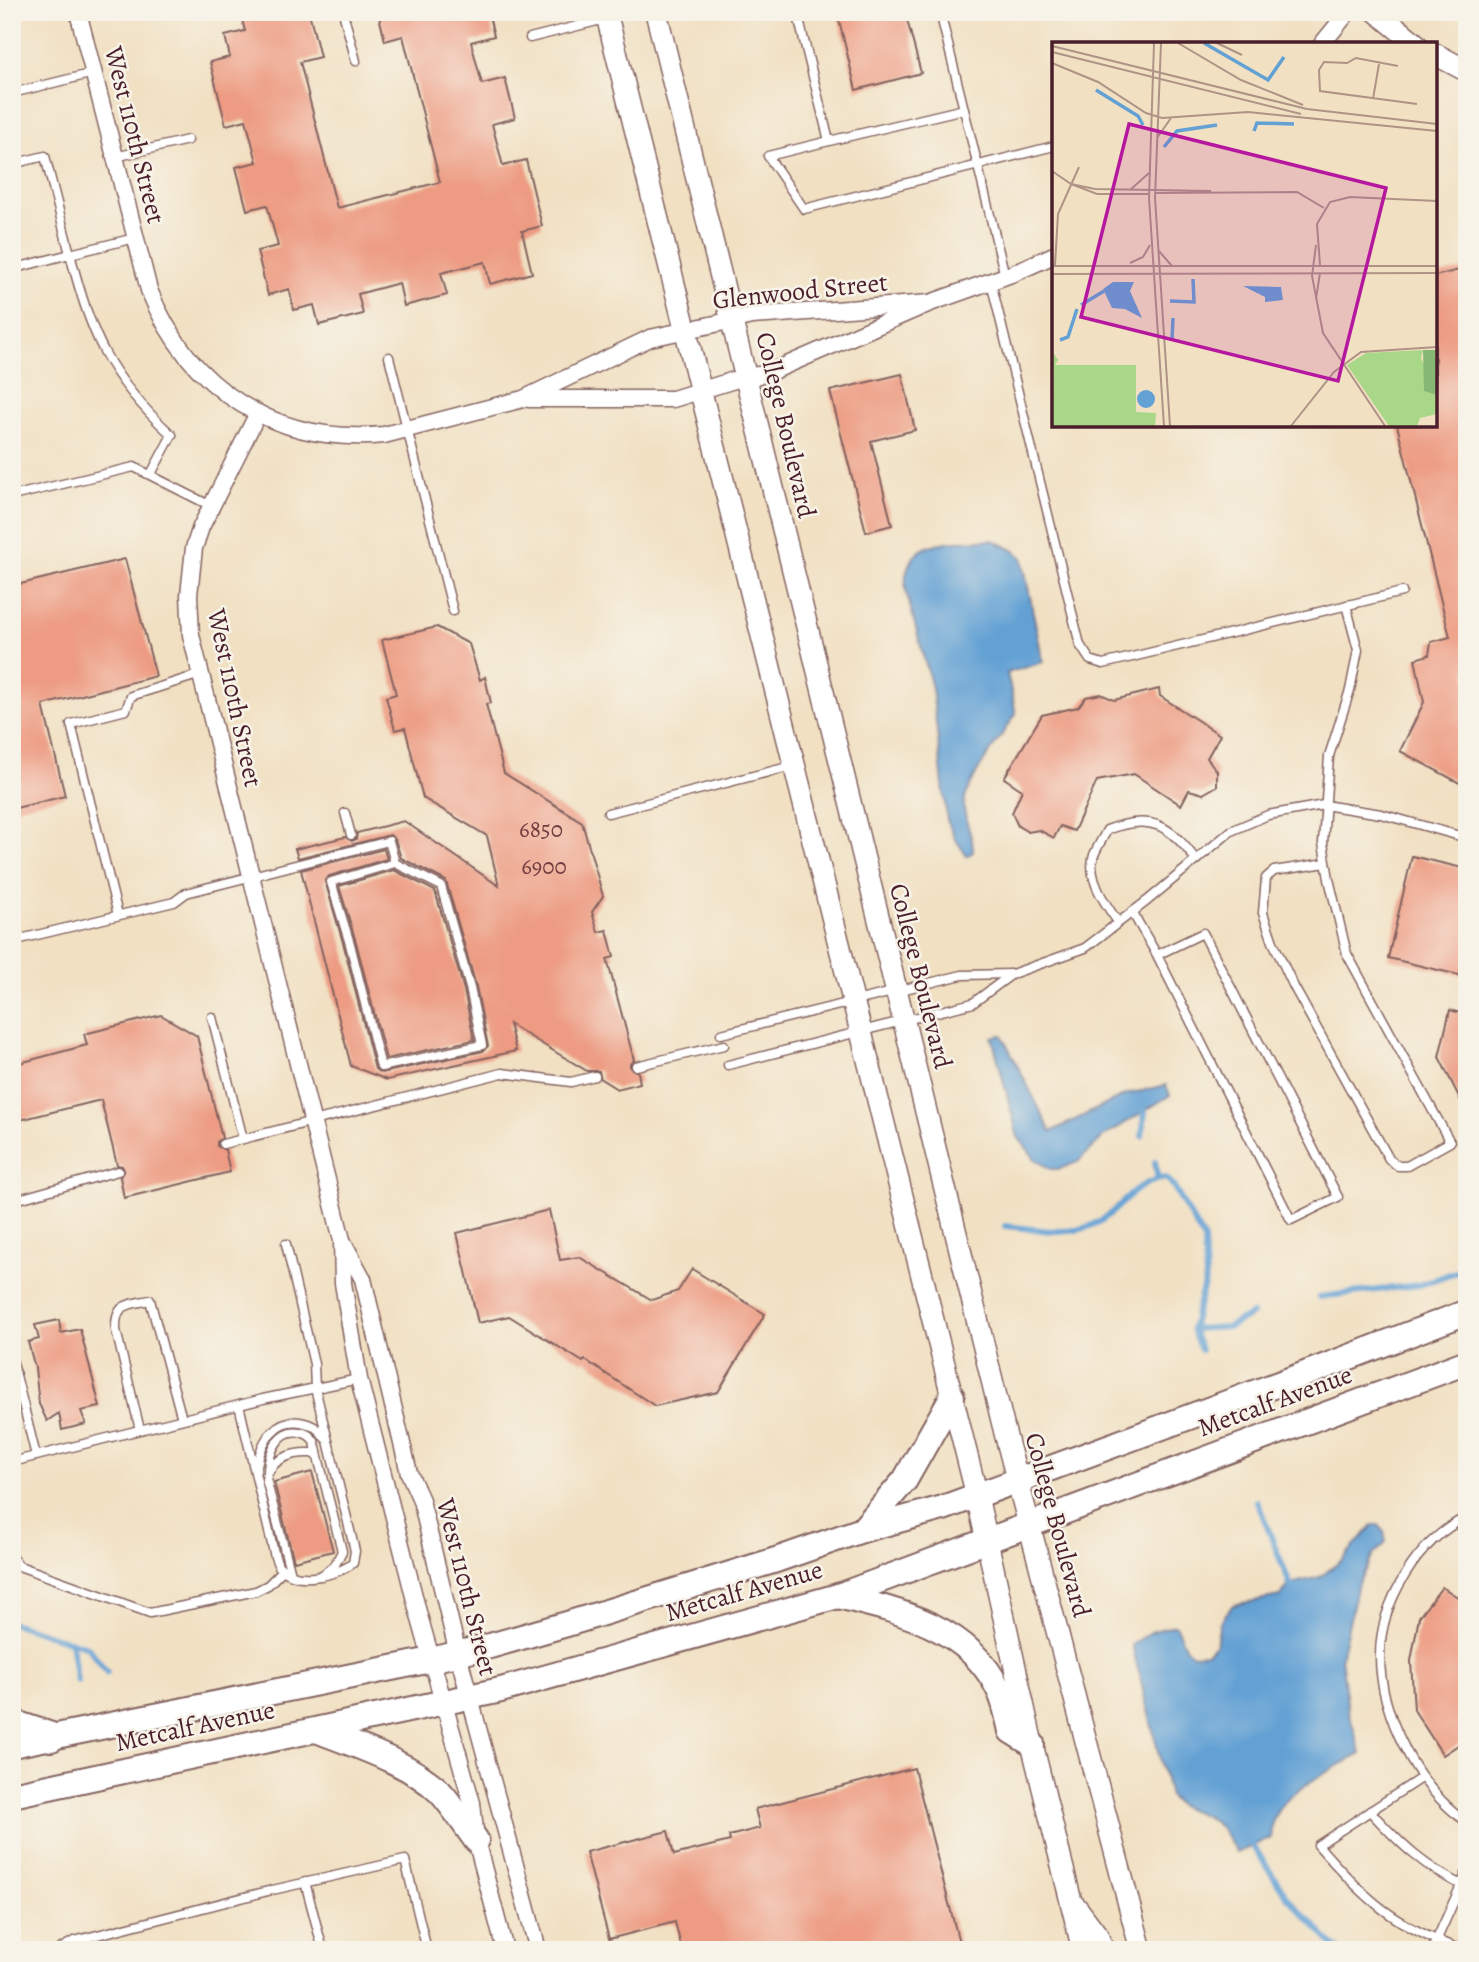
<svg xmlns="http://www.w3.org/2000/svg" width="1479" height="1962" font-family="Alegreya,serif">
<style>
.water{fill:#63a1d4;stroke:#566080;stroke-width:2}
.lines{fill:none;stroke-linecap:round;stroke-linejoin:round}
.stream{stroke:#63a1d4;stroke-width:6}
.building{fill:#ed9b82}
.lane-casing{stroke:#846360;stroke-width:11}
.street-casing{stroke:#846360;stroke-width:19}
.secondary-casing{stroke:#846360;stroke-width:24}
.primary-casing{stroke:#846360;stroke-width:28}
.highway-casing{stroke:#846360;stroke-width:32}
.lane{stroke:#fff;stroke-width:8}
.street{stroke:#fff;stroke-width:16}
.secondary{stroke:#fff;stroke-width:21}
.primary{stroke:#fff;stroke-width:24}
.highway{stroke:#fff;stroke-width:28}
.labels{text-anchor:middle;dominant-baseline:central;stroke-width:5;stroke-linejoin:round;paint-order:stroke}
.number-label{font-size:23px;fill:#733e41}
.street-label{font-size:26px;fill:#4a1f2b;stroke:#f7f3e8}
.inset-river{fill:none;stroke:#63a1d4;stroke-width:3.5}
.inset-road{fill:none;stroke:#ae9386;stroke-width:2}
.view{fill:#b5179e;fill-opacity:0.15;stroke:#b5179e;stroke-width:3.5}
.inset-edge{fill:none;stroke:#4a1f2b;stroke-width:3.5}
</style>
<rect width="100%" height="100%" fill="#f7f3e8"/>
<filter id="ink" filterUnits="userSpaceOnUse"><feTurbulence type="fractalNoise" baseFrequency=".0143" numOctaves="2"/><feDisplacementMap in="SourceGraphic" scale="14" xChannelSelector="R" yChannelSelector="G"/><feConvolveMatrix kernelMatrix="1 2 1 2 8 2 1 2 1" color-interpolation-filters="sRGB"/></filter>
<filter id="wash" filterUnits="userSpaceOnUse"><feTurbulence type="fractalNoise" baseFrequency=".00686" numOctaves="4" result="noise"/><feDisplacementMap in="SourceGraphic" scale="28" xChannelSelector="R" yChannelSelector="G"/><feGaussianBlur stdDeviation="1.57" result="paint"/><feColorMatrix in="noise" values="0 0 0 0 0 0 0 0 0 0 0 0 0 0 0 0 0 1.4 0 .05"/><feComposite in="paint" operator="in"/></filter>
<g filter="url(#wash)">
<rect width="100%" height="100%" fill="#f1e0c2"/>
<g class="water">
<path d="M993,540L1015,551L1022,557L1043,662L1007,673L1016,714C1003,734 966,782 964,804C963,820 974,836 973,852L967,856L954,837L947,820L932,688L906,591C900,536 953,541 993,540Z"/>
<polygon points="1002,1035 1051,1132 1125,1095 1166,1085 1170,1095 1103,1137 1078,1162 1059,1169 1051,1169 1036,1160 1018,1137 992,1037"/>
<path d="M1373,1525H1379L1384,1532L1386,1543L1374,1554L1358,1583L1341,1658L1348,1710L1361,1754C1337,1767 1281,1792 1273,1821C1272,1826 1272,1833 1271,1838L1236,1853C1228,1837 1220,1823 1203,1815C1185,1806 1186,1814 1169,1796L1132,1645L1151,1632L1175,1625L1186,1648L1193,1654L1207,1653L1216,1644L1220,1622L1233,1605L1280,1596L1290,1584L1320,1577L1342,1560Z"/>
</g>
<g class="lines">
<g class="stream">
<polyline points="1142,1136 1145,1112"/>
<polyline points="1155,1162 1158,1179"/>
<path d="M1005,1226C1033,1228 1066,1237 1093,1225C1121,1213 1130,1182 1166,1178L1172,1184L1204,1240L1206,1277L1192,1329L1201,1350"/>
<polyline points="1319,1297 1419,1285 1467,1268"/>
<polyline points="1192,1329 1228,1327 1252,1314"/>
<polyline points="1257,1501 1290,1584"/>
<polyline points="12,1623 88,1647 107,1672"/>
<polyline points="71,1642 77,1681"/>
<polyline points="1253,1846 1288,1898 1333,1945 1340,1950"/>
</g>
</g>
<g id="blocks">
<g class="building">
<polygon points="240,12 309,12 320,57 300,62 337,208 440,182 403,36 385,41 378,12 488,12 494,36 471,42 482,84 505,78 515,118 492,124 503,166 526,160 542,226 522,231 532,273 490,284 485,262 441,273 447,295 404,306 399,283 358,294 363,314 319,325 314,305 294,310 289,289 268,295 257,251 278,246 267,205 247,210 236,167 257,162 246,120 226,125 210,62 230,57 225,36 245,31"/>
<polygon points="837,12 905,12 921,73 856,90"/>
<polygon points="1467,268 1467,787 1400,751 1424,702 1415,659 1429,655 1431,642 1450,637 1397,425 1435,425 1435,276"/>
<polygon points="902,374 915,430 871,441 892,525 866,532 830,391"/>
<polygon points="125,559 156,676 43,705 65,796 12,809 12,586"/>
<polygon points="437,627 469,644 480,680 485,677 491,703 486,704 504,773 582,822 603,896 592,912 598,932 607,930 614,957 607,959 634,1060 630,1064 630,1068 638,1072 640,1083 617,1089 601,1079 599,1071 587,1071 509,1024 516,1051 387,1080 351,1066 301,870 384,849 387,859 329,876 325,881 344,946 375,1069 382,1073 483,1051 488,1046 476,986 446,881 401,858 395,839 390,835 298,858 295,849 345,837 352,841 356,839 357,833 404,821 499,886 487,836 423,798 405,728 395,730 386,697 396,694 382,640"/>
<polygon points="1159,689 1160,696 1220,735 1207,758 1217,771 1217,786 1203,794 1189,790 1181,805 1134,774 1097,781 1074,831 1060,826 1054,838 1039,830 1028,832 1018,826 1012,813 1022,790 1004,778 1042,715 1078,707 1086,697 1101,694 1114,700"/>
<polygon points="1412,856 1467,869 1467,977 1388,958"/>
<polygon points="394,870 435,891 464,990 474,1040 386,1059 356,942 339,886"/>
<polygon points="1450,1010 1467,1015 1467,1113 1439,1057"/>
<polygon points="161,1015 197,1036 222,1138 217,1142 217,1146 225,1150 230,1172 124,1198 120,1177 124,1170 122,1166 117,1165 101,1100 12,1122 12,1065 87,1045 84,1034"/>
<polygon points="549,1210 560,1260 579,1257 652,1300 678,1291 692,1269 765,1314 718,1392 655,1406 585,1360 583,1362 509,1316 478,1323 457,1233"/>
<polygon points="59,1320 61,1333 80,1329 100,1407 81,1411 86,1424 62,1430 59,1413 47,1421 39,1404 35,1368 28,1342 39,1339 35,1325"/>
<polygon points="312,1472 333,1551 294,1561 274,1482"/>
<polygon points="1442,1587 1467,1603 1467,1739 1443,1755 1414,1710 1411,1661 1419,1617"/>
<polygon points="914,1768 961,1950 682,1950 675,1922 609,1939 586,1852 668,1831 674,1855 730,1841 729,1836 760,1828 755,1809"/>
</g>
</g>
</g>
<g filter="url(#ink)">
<use href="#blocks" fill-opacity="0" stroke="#846360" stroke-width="2"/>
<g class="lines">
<defs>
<g id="lane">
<polyline points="343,12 356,61"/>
<polyline points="797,12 829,141 768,156 804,209 1054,146"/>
<polyline points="940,12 1005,276"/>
<polyline points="530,38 605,19"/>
<polyline points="12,74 17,92"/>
<polyline points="12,93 94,73"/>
<polyline points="829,141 964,109"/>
<polyline points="115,157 188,140"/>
<polyline points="12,164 45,156 70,254 135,238"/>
<path d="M12,269L70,254C91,335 109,378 172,435L151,474"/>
<polyline points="991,282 1080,645 1090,660 1103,664 1402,592"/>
<polyline points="389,357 453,611"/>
<polyline points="12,496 134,467 211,506"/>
<polyline points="345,813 351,835"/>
<polyline points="608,813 792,766"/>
<polyline points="1326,863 1274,871 1266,878 1263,913 1273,942 1294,987 1389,1159 1398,1166 1407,1166 1450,1142 1347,954 1329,879 1323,843 1329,756 1350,690 1358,650 1346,605"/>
<polyline points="1132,912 1157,955 1291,1220 1338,1197 1203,933 1157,955"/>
<polyline points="118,915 71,724 126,710 131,696 201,674"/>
<path d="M1118,922C1106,905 1086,878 1094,855C1097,847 1103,838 1107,830C1151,813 1170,825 1196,860"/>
<polyline points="12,941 174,902 186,893 389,841 395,863 441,886 470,988 482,1045 381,1067 350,944 331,882 395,863"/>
<polyline points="212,1017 243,1139 502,1073 571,1082 595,1076"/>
<polyline points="721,1034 962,975 1012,974"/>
<polyline points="728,1065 973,1003 1012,974 1085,948 1147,901 1231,831 1268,815 1324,805 1381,814 1467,838"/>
<polyline points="636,1066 724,1045"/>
<polyline points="223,1144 243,1139"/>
<polyline points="12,1201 118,1171"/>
<polyline points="12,1359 36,1456"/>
<path d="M239,1405L275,1557C277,1561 277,1565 280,1567C295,1585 337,1576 353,1563L355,1551L315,1388L314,1364L286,1244"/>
<path d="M140,1430L116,1330C115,1303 127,1305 150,1300L182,1419"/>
<polyline points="12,1462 263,1399 359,1379"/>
<path d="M268,1470C269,1453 278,1428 300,1432C305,1433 311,1436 314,1441C316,1445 317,1452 318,1457"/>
<path d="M256,1471C258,1458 263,1440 273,1431C288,1415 315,1421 325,1438"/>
<path d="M1467,1517C1418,1540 1380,1602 1380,1656C1380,1715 1418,1789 1467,1822"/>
<polyline points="12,1558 19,1566 150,1613 256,1591 268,1585 283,1570"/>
<path d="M291,1574L266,1479C271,1458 293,1452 312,1453L318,1457L342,1551L335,1565L321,1576"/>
<path d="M1421,1778L1318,1845C1364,1898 1394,1926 1462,1950"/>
<path d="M1370,1811C1402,1846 1423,1866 1467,1888"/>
<polyline points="305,1882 323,1950"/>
<polyline points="58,1950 74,1941 268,1891 405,1860 427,1950"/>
<polyline points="1432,1950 1467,1872"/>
</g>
<g id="street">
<path d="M78,12L149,290C189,390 276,445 384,435L523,399L650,338L752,316L930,303"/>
<polyline points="1322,44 1348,12"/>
<polyline points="529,399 673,399 744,377 766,374 930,303 1014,273 1054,255"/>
<polyline points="258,413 201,527 194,548 189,595 191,635 342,1240 343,1283 359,1379 418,1612 472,1803 476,1840 505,1950"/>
<polyline points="343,1242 363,1279 409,1473 421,1500 458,1654 538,1950"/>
</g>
<g id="secondary">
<polyline points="606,12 977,1496 1032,1744 1083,1950"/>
<polyline points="656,12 1005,1433 1141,1950"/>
<polyline points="1377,12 1416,44"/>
<polyline points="1435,54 1467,71"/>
<polyline points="1076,1907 1097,1935 1103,1950"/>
</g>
<g id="primary">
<polyline points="862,1530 905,1480 952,1397"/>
<path d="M838,1596C900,1611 969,1627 999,1690C1005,1702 1008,1718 1011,1731L1032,1744"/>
<path d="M319,1731C357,1746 410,1763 440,1792C453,1806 464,1824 476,1840"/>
<polyline points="12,1745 431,1660 490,1646 567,1624 776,1560 862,1530 943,1508 1300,1376 1467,1312"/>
<polyline points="12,1795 501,1690 838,1596 1467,1362"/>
</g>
<polyline id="highway" points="12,1724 51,1737"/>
</defs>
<use href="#lane" class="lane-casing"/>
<use href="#street" class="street-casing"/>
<use href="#secondary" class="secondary-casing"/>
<use href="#primary" class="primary-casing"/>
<use href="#highway" class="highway-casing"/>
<use href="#lane" class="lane"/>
<use href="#street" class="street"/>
<use href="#secondary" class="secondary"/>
<use href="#primary" class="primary"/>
<use href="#highway" class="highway"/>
</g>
</g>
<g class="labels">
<g class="number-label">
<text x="541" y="829">6850</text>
<text x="544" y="866">6900</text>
</g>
<g class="street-label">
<text transform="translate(135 135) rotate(76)">West 110th Street</text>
<text transform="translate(800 291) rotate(-6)">Glenwood Street</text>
<text transform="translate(786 425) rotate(77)">College Boulevard</text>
<text transform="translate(235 698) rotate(78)">West 110th Street</text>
<text transform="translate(921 976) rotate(76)">College Boulevard</text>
<text transform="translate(1275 1401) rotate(-20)">Metcalf Avenue</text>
<text transform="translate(1058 1525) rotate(75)">College Boulevard</text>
<text transform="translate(467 1587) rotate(76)">West 110th Street</text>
<text transform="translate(744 1591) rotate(-16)">Metcalf Avenue</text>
<text transform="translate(195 1726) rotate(-12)">Metcalf Avenue</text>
</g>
</g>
<g transform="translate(1052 42)">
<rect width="385" height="385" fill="#f1e0c2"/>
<path d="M371,308L369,316L385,353V372L368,376L365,384H337L295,323L314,311ZM0,309L6,318L3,323H84V370L104,371L103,384H1Z" fill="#a8d887"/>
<path d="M371,308H385V353L372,349Z" fill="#86b874"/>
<path d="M61,240H82L78,249L90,276L73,267L60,266L51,247ZM191,244L229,245L231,258L213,260V255ZM85 357a9 9 0 1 1 18 0a9 9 0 1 1-18 0Z" fill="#63a1d4"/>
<path class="inset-river" d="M152,1L216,38L232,15M44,48L86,74L91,83M202,89L205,81L242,82M112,105L125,89L165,83M118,259L142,260L141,237M29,263L52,249M8,298L16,295L25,267M120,298L121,276"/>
<path class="inset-road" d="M102,1L97,156L112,384M109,1L103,156L118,384M126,1L189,38L251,63M165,1L190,13M0,4L255,67L385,82M0,10L249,72M0,21L46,40L94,71L110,76L196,70L385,89M346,24L304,16L295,21L272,20L267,28L268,49L365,62M321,57L327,22M105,96L119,76M0,129L19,142L43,147L159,149M19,142L45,152H96M78,148L97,131M104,151L245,150L272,166M264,203L260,234L271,291L333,384M106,208L120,224M78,221L91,215L98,203M3,223L6,172L27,125M268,223L265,182L278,160L298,155L385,159M0,224H385M0,232L385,231M264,257L268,231M239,384L282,330L309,310L385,305"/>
<path class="view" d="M77,82L334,146L286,339L29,275Z"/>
<rect width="385" height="385" class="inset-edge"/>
</g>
<rect width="1479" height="1962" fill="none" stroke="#f7f3e8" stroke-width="42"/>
</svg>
